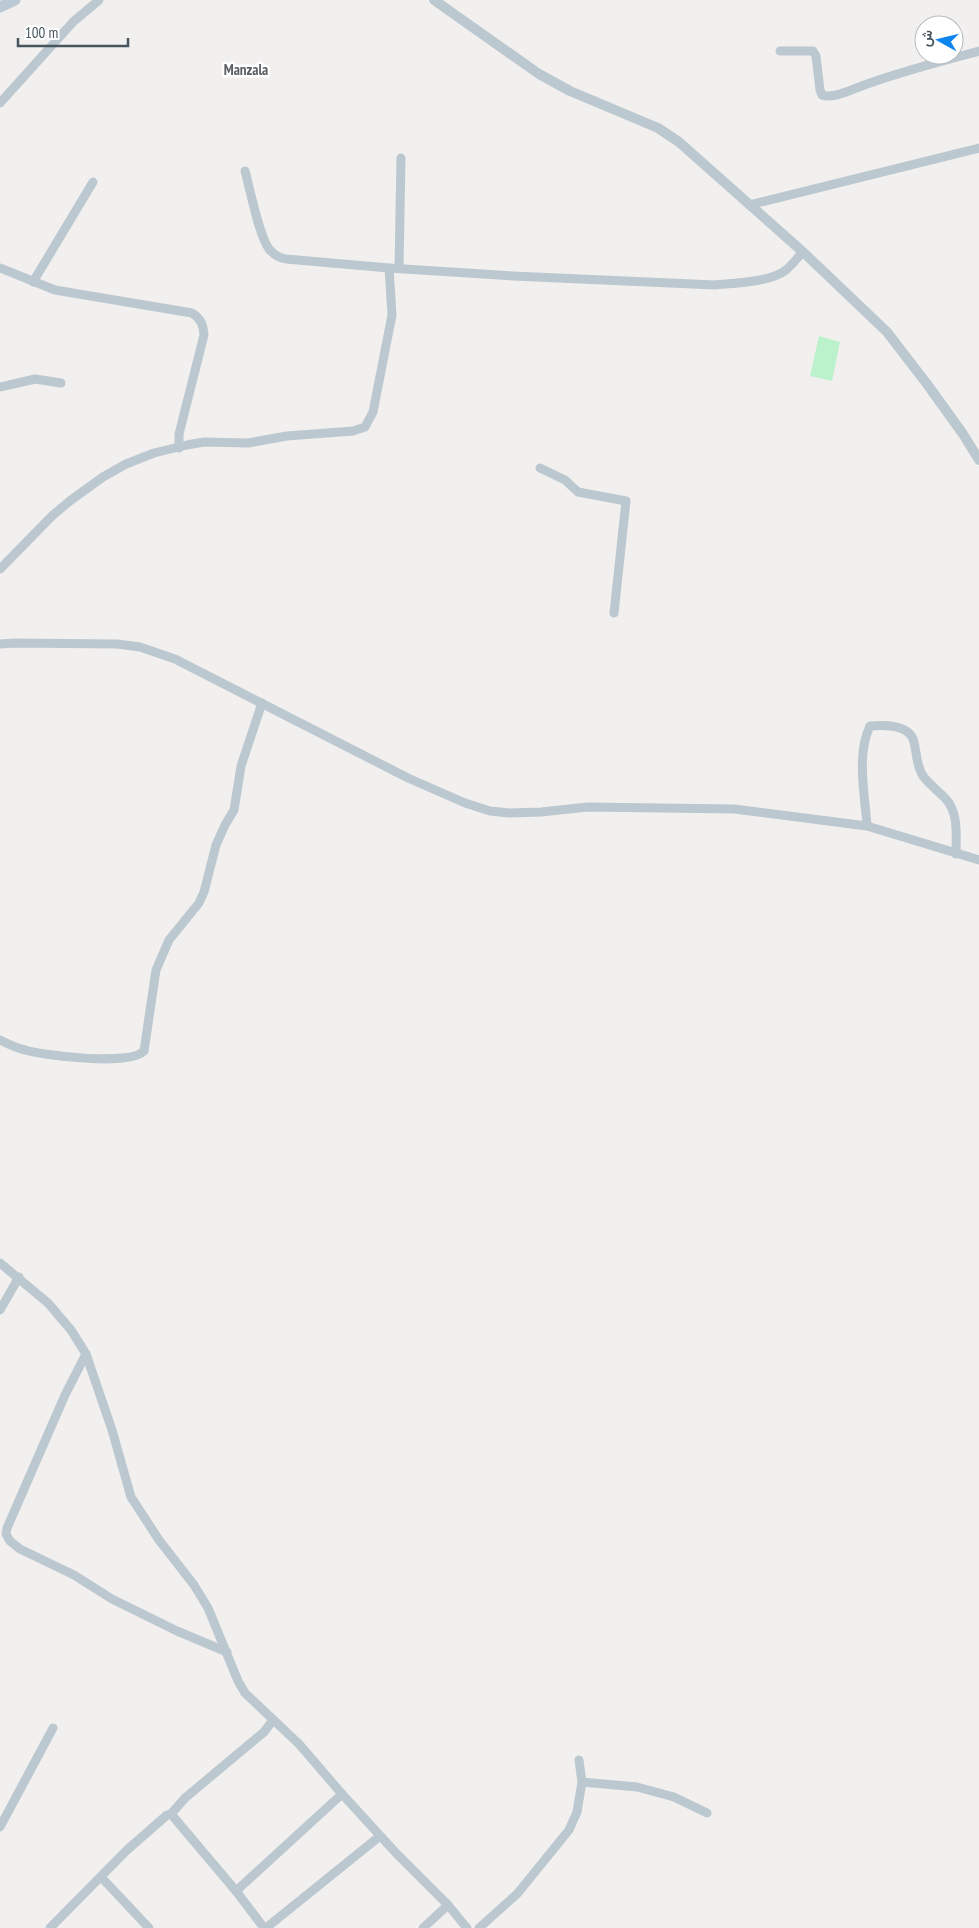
<svg xmlns="http://www.w3.org/2000/svg" width="979" height="1928" font-family="'PT Sans Narrow',Vazirmatn,sans-serif">
<style>
.green{fill:#bbf2cb}
.lines{fill:none;stroke-linecap:round;stroke-linejoin:round}
.minor{stroke:#bcc8cf;stroke-width:9}
.tertiary{stroke:#bcc8cf;stroke-width:10}
.secondary{stroke:#bbcad4;stroke-width:11}
.labels{text-anchor:middle;dominant-baseline:central;stroke-width:5;stroke-linejoin:round;paint-order:stroke}
.quarter-label{font-size:15px;font-weight:bold;fill:#5b6065;stroke:#fff}
</style>
<rect width="100%" height="100%" fill="#f2efef"/>
<polygon class="green" points="819,336 840,342 832,381 810,376"/>
<g class="lines">
<g class="minor">
<path d="M780,51H813L816,56L820,90L822,95C832,99 849,91 859,87C898,72 939,62 979,51"/>
<polyline points="0,103 73,22 99,0"/>
<polyline points="749,205 979,148"/>
<path d="M0,268L55,290L192,313C201,319 203,324 204,335L179,434V448"/>
<path d="M389,268L513,276L715,285C735,283 771,282 786,270C792,265 797,258 803,252"/>
<polyline points="399,268 401,158"/>
<polyline points="33,282 93,182"/>
<polyline points="0,387 35,379 61,383"/>
<polyline points="540,468 565,480 578,492 626,501 614,613"/>
<path d="M0,569L53,515L71,500L103,477L126,464L154,453L187,445L204,442L248,443L287,436L353,431L365,427L373,412L392,315L389,268L286,259C279,258 274,255 269,249C259,236 250,189 245,171"/>
<polyline points="0,644 15,643 117,644 140,647 175,659 408,778 465,803 490,811 509,813 541,812 588,807 734,809 867,826 979,860"/>
<path d="M867,826C865,795 856,755 870,726C884,725 910,724 914,742C917,754 916,765 923,776C929,784 938,791 945,798C959,812 956,836 956,854"/>
<path d="M0,1040C8,1044 16,1048 25,1050C46,1056 130,1066 144,1051L156,970L169,940L199,903L204,892L216,845L225,825L234,810L241,766L262,703"/>
<polyline points="0,1263 48,1303 71,1330 86,1354 112,1430 131,1497 159,1540 194,1585 208,1608 238,1681 245,1693 299,1744 342,1794 396,1853 448,1905 467,1928"/>
<polyline points="0,1310 19,1277"/>
<polyline points="86,1354 65,1395 7,1528 6,1534 10,1541 20,1549 74,1575 112,1599 177,1631 227,1652"/>
<polyline points="582,1782 637,1787 674,1797 707,1813"/>
<polyline points="171,1814 236,1891 264,1928"/>
<polyline points="0,1827 53,1728"/>
<polyline points="102,1878 149,1928"/>
<polyline points="236,1891 342,1794"/>
<polyline points="50,1928 127,1850 167,1815 171,1814 185,1798 264,1732 273,1720"/>
<polyline points="266,1928 380,1836"/>
<polyline points="423,1928 448,1905"/>
<polyline points="479,1928 517,1894 569,1830 577,1812 582,1782 579,1760"/>
</g>
<polyline class="tertiary" points="434,0 539,74 570,91 658,128 679,142 803,252 887,332 927,384 963,434 979,460"/>
<polyline class="secondary" points="0,7 15,0"/>
</g>
<g class="labels">
<g class="quarter-label">
<text x="246" y="69">Manzala</text>
</g>
</g>
<g transform="translate(939 40) rotate(278)"><circle r="24" fill="#ffffff" stroke="#b5bbbf"/>
<path d="M0-4L9 19L0 12L-9 19Z" fill="#0d85ee"/>
<text y="-8" font-size="14" font-weight="bold" text-anchor="middle" fill="#46555e">ش</text>
</g>
<path d="M18 38v8h110v-8" fill="none" stroke="#46555e" stroke-width="2.5"/>
<text x="25" y="38" font-size="15" fill="#46555e" stroke="#ffffff" stroke-width="4" paint-order="stroke">100 m</text>
</svg>
